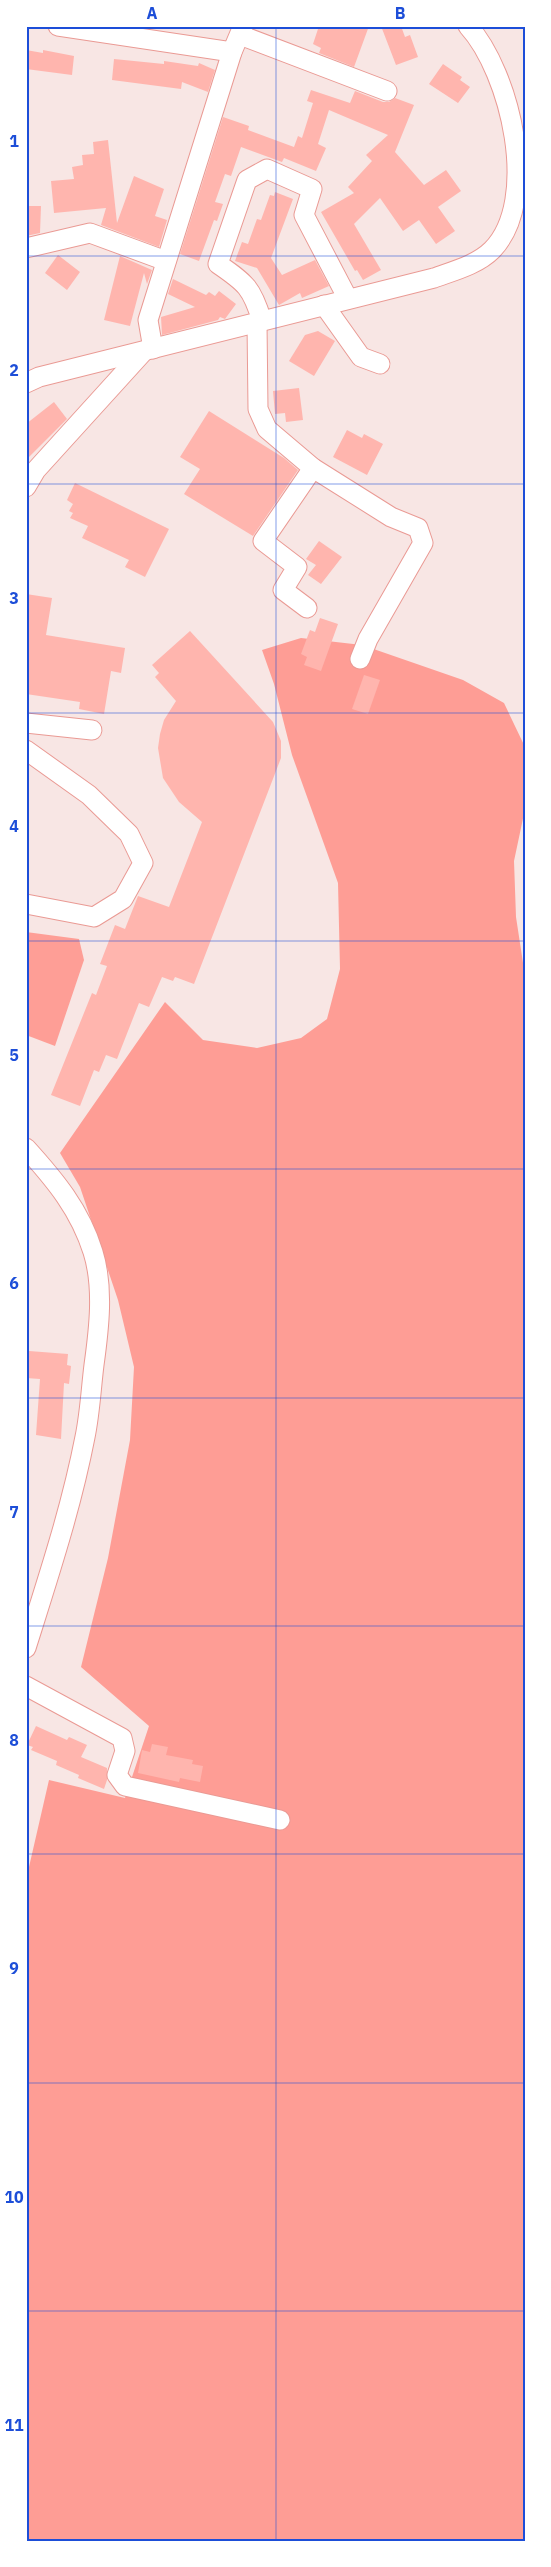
<svg xmlns="http://www.w3.org/2000/svg" width="551" height="2567" font-family="'IBM Plex Sans',sans-serif">
<style>
.green{fill:#fe9e96}
.forest{fill:#fe9d95}
.building{fill:#ffb5ae}
.lines{fill:none;stroke-linecap:round;stroke-linejoin:round}
.minor-casing{stroke:#ea9a94;stroke-width:21}
.minor{stroke:#fff;stroke-width:19}
.grid{fill:none;stroke:#1d4ed8;stroke-width:1;stroke-opacity:0.55}
.neatline{fill:none;stroke:#1d4ed8;stroke-width:2}
.grid-label{font-size:16px;text-anchor:middle;font-weight:bold;fill:#1d4ed8}
</style>
<rect width="100%" height="100%" fill="#f8e6e4"/>
<polygon class="green" points="26,932 79,939 84,960 55,1046 26,1035"/>
<polygon class="forest" points="301,638 362,645 463,680 504,703 525,747 525,809 514,861 516,917 525,976 525,2541 26,2541 26,1880 49,1780 125,1798 149,1726 81,1667 108,1558 130,1440 134,1367 118,1300 80,1187 60,1153 165,1002 203,1040 257,1048 301,1038 327,1019 340,969 338,883 292,755 274,684 262,650"/>
<g class="building">
<polygon points="319,26 369,26 354,67 319,53 321,48 313,44"/>
<polygon points="381,26 401,26 405,37 410,35 418,57 396,65"/>
<polygon points="26,50 43,53 43,50 74,56 72,75 26,69"/>
<polygon points="114,59 164,64 164,61 198,66 199,63 215,70 208,92 182,82 181,89 112,80"/>
<polygon points="443,64 462,77 460,80 470,87 458,103 429,84"/>
<polygon points="311,90 350,103 355,91 383,102 389,102 395,98 414,105 395,152 424,185 446,170 461,191 438,207 455,231 436,244 419,220 403,231 380,198 354,224 381,270 363,280 357,270 355,271 321,212 354,193 348,187 372,161 366,155 388,135 329,110 318,144 326,148 316,171 284,158 282,162 241,147 231,176 225,174 215,202 223,204 217,221 214,220 199,261 180,254 223,117 249,126 248,130 294,147 298,136 302,138 313,103 307,101"/>
<polygon points="108,140 117,223 134,176 164,189 155,216 167,220 159,247 101,225 106,208 54,213 51,181 74,179 72,167 83,165 82,155 94,154 93,142"/>
<polygon points="275,192 293,199 271,258 282,275 315,260 329,286 302,298 300,293 279,305 257,268 235,261 242,242 248,244 257,219 261,220 270,195 274,196"/>
<polygon points="26,206 41,206 40,233 26,236"/>
<polygon points="58,255 80,272 67,290 45,273"/>
<polygon points="120,256 152,270 147,284 144,273 130,326 104,320"/>
<polygon points="173,279 206,295 209,292 215,296 219,291 236,304 225,319 220,317 218,320 162,335 161,317 195,307 168,294"/>
<polygon points="318,331 335,341 314,376 289,361 305,335"/>
<polygon points="299,388 303,420 286,422 285,413 275,414 273,391"/>
<polygon points="54,402 67,419 26,460 26,424"/>
<polygon points="209,411 284,458 298,470 253,536 184,494 200,469 180,457"/>
<polygon points="347,430 362,438 364,434 383,444 367,475 333,457"/>
<polygon points="75,483 169,529 145,577 125,567 129,560 82,538 88,526 70,518 73,513 69,511 73,504 67,500"/>
<polygon points="319,541 342,557 321,584 308,575 316,565 306,559"/>
<polygon points="26,594 52,598 46,635 125,648 121,673 111,671 104,714 79,709 80,702 26,694"/>
<polygon points="320,618 338,624 321,671 304,665 307,657 301,654 310,630 315,632"/>
<polygon points="190,631 273,722 281,741 281,758 194,984 175,977 173,981 162,977 149,1007 139,1003 117,1059 106,1055 99,1072 94,1070 80,1106 51,1095 92,993 96,995 107,966 100,964 115,925 125,929 138,896 169,907 202,822 179,802 163,778 158,748 160,734 164,720 176,701 155,677 159,673 152,665"/>
<polygon points="364,675 380,680 368,714 352,709"/>
<polygon points="29,1351 68,1354 67,1365 71,1366 69,1384 64,1383 61,1439 36,1435 40,1379 26,1378"/>
<polygon points="36,1726 67,1740 69,1737 87,1745 81,1757 107,1768 107,1780 104,1789 78,1778 79,1775 56,1765 57,1761 31,1750 33,1747 27,1745"/>
<polygon points="152,1744 168,1747 166,1755 193,1760 192,1764 203,1766 200,1782 180,1778 179,1782 138,1773 142,1750 150,1752"/>
</g>
<g class="lines">
<defs>
<g id="minor">
<polyline points="58,26 232,52"/>
<polyline points="240,35 387,91"/>
<polyline points="26,248 90,233 166,261"/>
<polyline points="324,305 361,357 380,364"/>
<path d="M262,321C252,288 246,283 218,264L247,180L267,169L312,189L304,215L348,299"/>
<polyline points="257,323 258,409 267,429 313,468 391,517 418,528 423,543 368,639 360,659"/>
<polyline points="153,349 148,320 232,52 243,26"/>
<path d="M26,383L39,377L434,278C453,271 477,265 492,250C541,200 510,72 468,26"/>
<polyline points="26,487 36,470 144,351"/>
<polyline points="307,608 283,590 297,567 263,541 313,468"/>
<polyline points="26,723 92,730"/>
<polyline points="26,750 89,795 129,834 143,863 123,899 94,917 26,904"/>
<path d="M26,1148C55,1180 80,1210 93,1252C104,1287 99,1329 94,1365C91,1389 90,1413 85,1437C71,1509 48,1578 26,1648"/>
<polyline points="26,1686 122,1738 125,1751 117,1775 125,1786 280,1820"/>
</g>
</defs>
<use href="#minor" class="minor-casing"/>
<use href="#minor" class="minor"/>
</g>
<path class="grid" d="M276,26V2541M26,256H525M26,484H525M26,713H525M26,941H525M26,1169H525M26,1398H525M26,1626H525M26,1854H525M26,2083H525M26,2311H525"/>
<rect width="551" height="2567" fill="none" stroke="#ffffff" stroke-width="55"/>
<rect x="28" y="28" width="496" height="2512" class="neatline"/>
<g class="grid-label">
<text x="152" y="19">A</text>
<text x="400" y="19">B</text>
<text x="14" y="147">1</text>
<text x="14" y="376">2</text>
<text x="14" y="604">3</text>
<text x="14" y="832">4</text>
<text x="14" y="1061">5</text>
<text x="14" y="1289">6</text>
<text x="14" y="1518">7</text>
<text x="14" y="1746">8</text>
<text x="14" y="1974">9</text>
<text x="14" y="2203">10</text>
<text x="14" y="2431">11</text>
</g>
</svg>
